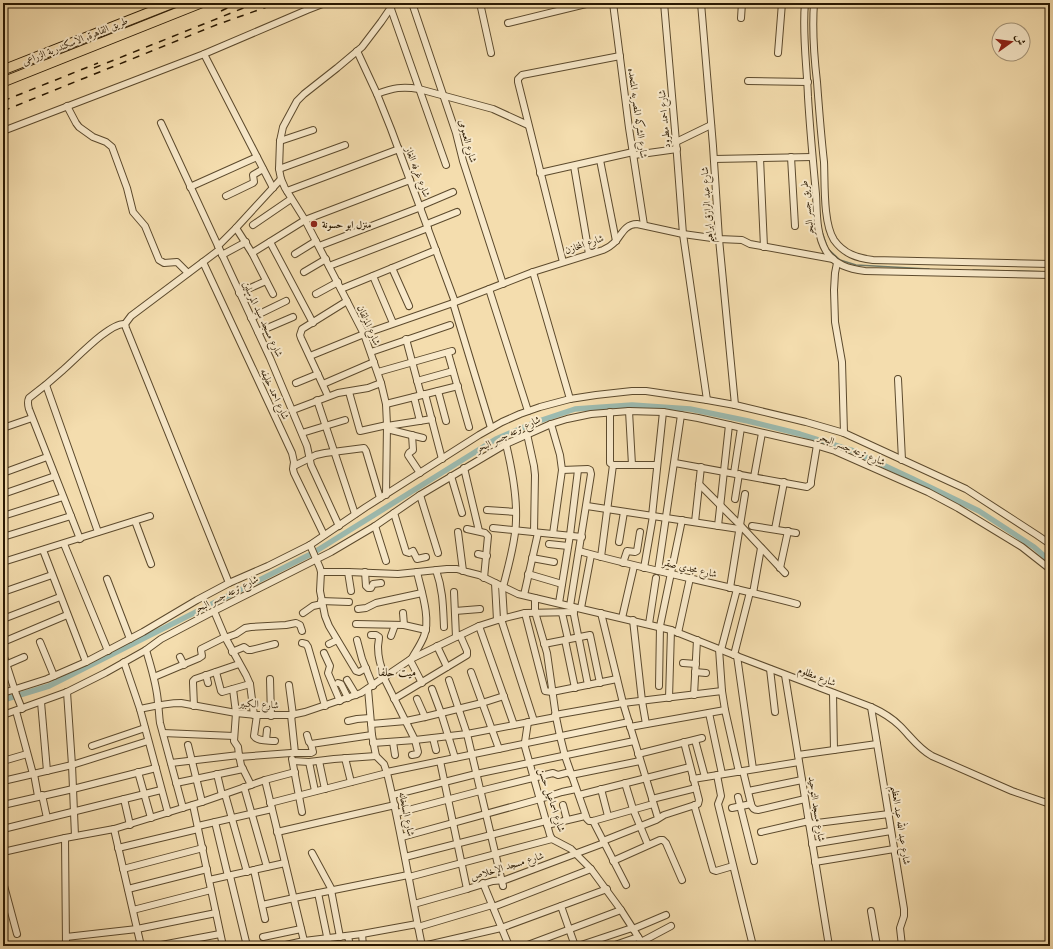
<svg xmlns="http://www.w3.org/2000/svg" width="1053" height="949" font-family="'Libre Caslon Text',Amiri,serif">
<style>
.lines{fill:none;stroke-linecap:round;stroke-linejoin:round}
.stream{stroke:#6e7a6a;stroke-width:1.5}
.canal{stroke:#9cbbb0;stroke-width:5.5}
.minor-casing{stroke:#5c4a2d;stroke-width:8}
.highway-casing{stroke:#2a1902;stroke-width:11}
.minor{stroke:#f8e9ca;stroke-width:6}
.highway{stroke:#f4ddae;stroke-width:9}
.rail{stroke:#2a1902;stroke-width:1.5;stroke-dasharray:7 7;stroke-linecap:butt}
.poi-dot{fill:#8f2418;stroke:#f8e9ca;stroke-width:1.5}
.labels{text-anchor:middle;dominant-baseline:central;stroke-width:4;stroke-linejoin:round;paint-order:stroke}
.street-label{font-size:10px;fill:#2a1902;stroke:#f8e9ca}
.poi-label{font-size:10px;font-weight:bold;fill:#2a1902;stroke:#f8e9ca;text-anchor:start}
.quarter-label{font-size:12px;fill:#2a1902;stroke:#f8e9ca}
</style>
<rect width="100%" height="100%" fill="#f4ddae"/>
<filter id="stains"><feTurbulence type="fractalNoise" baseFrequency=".005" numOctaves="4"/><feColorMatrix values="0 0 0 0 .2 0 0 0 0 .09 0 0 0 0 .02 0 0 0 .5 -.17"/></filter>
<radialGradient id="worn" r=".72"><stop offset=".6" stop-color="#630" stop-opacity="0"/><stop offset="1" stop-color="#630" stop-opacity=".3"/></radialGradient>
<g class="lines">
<g class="stream">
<polyline points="822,232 828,249 840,260 856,265 929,269"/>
<polyline points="973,270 1050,272"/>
</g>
<polyline class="canal" points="3,700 49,686 313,553 496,439 536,422 575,409 632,405 690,409 748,421 800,434 851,450 913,479 979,511 1034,547 1050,561"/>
<defs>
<g id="minor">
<polyline points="412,3 456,133 463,161 503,284"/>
<polyline points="480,3 491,53"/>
<polyline points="613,3 629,128 644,225"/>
<polyline points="664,3 676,142 683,234 707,400"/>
<polyline points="701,3 713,146 719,239 735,405"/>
<path d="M805,3C802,34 807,66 808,97C810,130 813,162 816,194C817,213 816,234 826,251C835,265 849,269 865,271L1050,275"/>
<path d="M814,3C812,30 814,56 817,82C819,109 821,135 824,162C825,183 823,223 834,240C844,254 857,258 873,260L1050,264"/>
<polyline points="391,9 446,165"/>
<polyline points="741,18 742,3"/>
<polyline points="508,23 590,3"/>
<polyline points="357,51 377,94 391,129 455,302"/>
<polyline points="778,53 782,3"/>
<polyline points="204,54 273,188"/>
<polyline points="748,81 808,82"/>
<path d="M377,94C393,88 402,86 419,89L493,109L528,125"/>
<polyline points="67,106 76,123 79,127 93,137 106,142 112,147 127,188 133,212 145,226 159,260 164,263 177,262 188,273"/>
<polyline points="161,123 270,358 307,446 311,465 339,526"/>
<polyline points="3,131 204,54 307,10 325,3"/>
<polyline points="280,141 313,130"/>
<polyline points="676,142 711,125"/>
<polyline points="634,155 677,149"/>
<polyline points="791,157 795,226"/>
<polyline points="760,158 764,247"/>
<polyline points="714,159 812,157"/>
<polyline points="600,160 616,241"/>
<polyline points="574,166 589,254"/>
<polyline points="279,169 345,145"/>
<polyline points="540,173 633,152"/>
<polyline points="190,187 257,157"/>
<polyline points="287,191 399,149"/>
<polyline points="226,196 253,183 254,182 253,175 263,169"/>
<polyline points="420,206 453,192"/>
<polyline points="427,224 457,212"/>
<polyline points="253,225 291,199"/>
<polyline points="236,228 252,253 273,294"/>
<polyline points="270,242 313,323"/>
<polyline points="218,246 236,228 281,179"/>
<polyline points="319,246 421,207"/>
<polyline points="252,253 305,220 410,180"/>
<polyline points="295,254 316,241"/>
<polyline points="222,255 246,242"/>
<polyline points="203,262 292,453 294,462 293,469 294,473 324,535"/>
<polyline points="563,262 518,82 518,79 522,75 620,56"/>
<polyline points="837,263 835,273 834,290 835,322 842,362 844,433"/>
<polyline points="329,266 428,228"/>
<polyline points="392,268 409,306"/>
<polyline points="304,272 326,259"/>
<polyline points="533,272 570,399"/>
<polyline points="373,276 393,323"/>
<polyline points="341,289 436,250"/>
<polyline points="489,289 528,411"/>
<polyline points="239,293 266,281"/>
<polyline points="316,294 338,282"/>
<polyline points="453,303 491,428"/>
<polyline points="251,318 286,301"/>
<polyline points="125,324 131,316 219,250"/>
<polyline points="258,332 293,317"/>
<polyline points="406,339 421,395"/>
<polyline points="371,352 450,325"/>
<polyline points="448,353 469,427"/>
<path d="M310,356L364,334L453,303L533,272L603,250C608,248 612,245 616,241C622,233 626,224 637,224L683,234L719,239L742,240L750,244L833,259"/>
<polyline points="378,372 452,351"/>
<polyline points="898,379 902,460"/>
<polyline points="417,381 453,371"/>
<polyline points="296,383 318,374"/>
<polyline points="323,384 374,362"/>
<polyline points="46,385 98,532"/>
<polyline points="438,391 446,421"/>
<polyline points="349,392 360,431 387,425"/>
<polyline points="425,394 442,459"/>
<polyline points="328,396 301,338 300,335 302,329 347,301"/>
<polyline points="414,397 420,421"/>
<polyline points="317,400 355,514"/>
<polyline points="386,404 458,386"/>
<polyline points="293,410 338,393 368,388 381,383"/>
<polyline points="629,411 632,465"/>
<polyline points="610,412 610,463 613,465 657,465"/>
<polyline points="551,424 560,455 562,470 553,534"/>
<polyline points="387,426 432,419"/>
<polyline points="3,428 32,418"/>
<polyline points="387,429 423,438"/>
<polyline points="302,433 345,420"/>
<polyline points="527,434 534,466 535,475 534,532"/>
<polyline points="412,435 413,450 409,453 408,455 420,473"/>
<polyline points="675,463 807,487 811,484 811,481 817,445"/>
<polyline points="294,466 316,455 325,453 364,448 366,451 380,498"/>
<polyline points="464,468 479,531"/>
<polyline points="562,470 588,469 590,470 591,474 570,606"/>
<polyline points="3,473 47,457"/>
<polyline points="734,473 741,428"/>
<polyline points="451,476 462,513"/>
<polyline points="754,477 762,433"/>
<polyline points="699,484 740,525 785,573"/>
<polyline points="3,494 55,476"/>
<polyline points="386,495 387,425 386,404 381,383 364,334 305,220 285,188 281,179 279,169 280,141 283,127 297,101 304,94 337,68 362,47 381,22 394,3"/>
<polyline points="420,495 438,553"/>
<polyline points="735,499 739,474"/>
<polyline points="587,506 739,529"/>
<polyline points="487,510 516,512"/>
<polyline points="394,513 406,552 409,553 413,551 417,559 426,557"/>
<polyline points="3,516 63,497"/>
<polyline points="652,516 663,412"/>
<polyline points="135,521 151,564"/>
<polyline points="695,522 701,467"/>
<polyline points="375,526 386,561"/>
<polyline points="718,526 729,425"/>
<polyline points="752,526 796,533"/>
<polyline points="493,528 582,537"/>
<polyline points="467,529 485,533 488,536 484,578"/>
<polyline points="775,529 784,482"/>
<polyline points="458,532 463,571"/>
<polyline points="3,537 71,516"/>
<path d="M80,539L29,409C28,405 27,402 29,398C41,389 52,380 63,370C75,360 110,322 125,324L126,328L229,583"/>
<polyline points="619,542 624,512"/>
<polyline points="64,544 108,651"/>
<polyline points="549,544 568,546"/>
<polyline points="310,545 320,568 321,572 320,591 325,616 329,626 356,671 359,672 366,668"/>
<polyline points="43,550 86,662"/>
<path d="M579,551C651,571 725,585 797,604"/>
<polyline points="478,554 487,556"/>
<polyline points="601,557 613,465"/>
<polyline points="532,558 554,562"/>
<polyline points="3,562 150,516"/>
<polyline points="623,563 627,551 635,552 637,551 640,532"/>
<polyline points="644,568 653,516"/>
<polyline points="780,568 788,531"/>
<path d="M436,570C443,590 443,606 444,627"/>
<polyline points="658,571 681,415"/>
<path d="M321,572H348L398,574L447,569H457L467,572L479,575L518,594L671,630L734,655L871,707C882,712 892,718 900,726C911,737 919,749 932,756L1012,791L1050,804"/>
<polyline points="348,572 351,591"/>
<polyline points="365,572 366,586 368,588 371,588 373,584 381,583"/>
<polyline points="528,574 562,584"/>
<polyline points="107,579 130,639"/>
<polyline points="495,583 497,620"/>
<polyline points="502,586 504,618"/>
<path d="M503,587C508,567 516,541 516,520C517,495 512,469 506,444"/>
<polyline points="730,588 745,494"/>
<polyline points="3,592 52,575"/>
<polyline points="454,592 456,637"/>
<polyline points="753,593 761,548"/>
<polyline points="524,595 538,533"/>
<polyline points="535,598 535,612 547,653 556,717 560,736 565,756 587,819 589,821 593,821 653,804"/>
<polyline points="321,601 349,602"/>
<polyline points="559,603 570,535 578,470"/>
<polyline points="581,608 591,555"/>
<polyline points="358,609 366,608 376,603 385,601 422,593"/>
<polyline points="573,610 588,685"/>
<polyline points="214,611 225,637 246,675 250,684 254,715"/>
<polyline points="455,611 480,609"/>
<polyline points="303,613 313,606 322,604"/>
<polyline points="403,613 404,625"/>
<polyline points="525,613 545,691 552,692 617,679"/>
<polyline points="562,613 568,639"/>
<polyline points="601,613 623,703 658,818"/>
<polyline points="622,618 634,566"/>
<polyline points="3,619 60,597"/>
<polyline points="501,619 534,721"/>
<polyline points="633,620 642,701 646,724"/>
<polyline points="356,624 404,625 426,630"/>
<polyline points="649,624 656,578"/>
<polyline points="479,626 514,725"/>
<polyline points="678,633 690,578"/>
<path d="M371,635H376L379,637C379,641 378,644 378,647C378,658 381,668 385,677"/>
<polyline points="391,636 395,625"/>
<polyline points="225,638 236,634 245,628 251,627 286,625 296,623 300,625 302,631"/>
<polyline points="357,640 362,659 373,686"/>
<polyline points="565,640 575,688"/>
<polyline points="3,642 67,615"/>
<polyline points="40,642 54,676"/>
<polyline points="302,643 306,644 308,647 325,706"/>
<polyline points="329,644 337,640"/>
<polyline points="544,644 590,635 600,683"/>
<polyline points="437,646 447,667"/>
<polyline points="719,649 722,691 725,710 739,772"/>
<path d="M146,650C151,667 157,685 158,703C159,710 159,716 160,723L183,808"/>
<polyline points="721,650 737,589"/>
<polyline points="232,652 244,647 248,650 251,650 275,644"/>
<polyline points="324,653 330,666 328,673 340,701"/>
<polyline points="3,654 16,694 22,709"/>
<polyline points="734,655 750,592"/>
<polyline points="737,656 753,769"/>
<polyline points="180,657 184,665"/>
<path d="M412,658C416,651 421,644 424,636C431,619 421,590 417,572"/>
<polyline points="410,660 422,683"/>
<polyline points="124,662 140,709 168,813"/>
<polyline points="683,663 696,664"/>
<polyline points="3,666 24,657"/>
<polyline points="770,669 775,712"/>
<polyline points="216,672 221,691 222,692 250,684"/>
<polyline points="471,672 499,749"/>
<polyline points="695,672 706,673"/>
<polyline points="206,675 208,683"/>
<polyline points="785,675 829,946"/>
<polyline points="154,677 199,658 202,656 201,650 201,649 225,637"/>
<polyline points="384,678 415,740 418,752 417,754 412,755"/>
<polyline points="270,679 271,716"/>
<polyline points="347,680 356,695"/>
<polyline points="449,680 467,734 503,886"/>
<polyline points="338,683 341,684 348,698"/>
<polyline points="289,685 293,715"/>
<polyline points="659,686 660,626 682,520"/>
<polyline points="233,689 236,713 234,741 238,747 239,755 241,765 251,785"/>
<path d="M368,689L372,735L376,756L384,764L387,773C401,830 410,888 422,946"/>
<polyline points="432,689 441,713 455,758"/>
<polyline points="67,692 72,765 75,836"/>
<polyline points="3,693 47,679 86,662 143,632 197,600 229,583 268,566 310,545 366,507 479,435 502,422 520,414 540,407 570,399 596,395 632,391 646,391 707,400 735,405 806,422 844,433 966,489 1037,535 1050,544"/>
<polyline points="833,693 834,750"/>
<polyline points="694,695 697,640"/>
<polyline points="669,698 671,630"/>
<polyline points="394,699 467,655 467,651 460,635"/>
<polyline points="417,699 425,717"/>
<polyline points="41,702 47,771"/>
<polyline points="194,706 193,683 193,681 195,679 239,664"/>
<polyline points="871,707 904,909 904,916 900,928 902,946"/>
<path d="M140,709C154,706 167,703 181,703L236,713L257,715H291L305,712L361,693L411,659L479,626L501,619L525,613L574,612"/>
<polyline points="16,711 33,774"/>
<polyline points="709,713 722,774"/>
<polyline points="3,715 67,692 105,673 146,650 161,639 214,611 331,552 375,526 420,495 506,444 551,424 567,419 591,414 629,411 663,412 698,418 729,425 812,444 835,451 928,492 958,508 1022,547 1050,569"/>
<path d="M257,715L254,736C258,742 268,740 275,741"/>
<polyline points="291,715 295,753"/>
<polyline points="555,715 623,703 722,691"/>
<polyline points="348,721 357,719 370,718"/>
<polyline points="528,722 525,742 525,747 550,835 552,839 571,849 591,869 621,910 644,946"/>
<polyline points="371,724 406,721 425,717 482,703 504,696"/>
<polyline points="630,727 725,710"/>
<polyline points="163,733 234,736"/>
<polyline points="307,735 309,742 311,744 372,735"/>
<polyline points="433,738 436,750"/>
<polyline points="266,740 267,730"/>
<polyline points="695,740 705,777"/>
<polyline points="393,742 395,755"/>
<polyline points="684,742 699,800 698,804 695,805"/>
<polyline points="373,743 415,740 467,734 556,717"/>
<polyline points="188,745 202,802"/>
<polyline points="92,746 145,728"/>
<polyline points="638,754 702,738"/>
<polyline points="798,755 877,744"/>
<polyline points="239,757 291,753 311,753 313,752 311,744"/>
<polyline points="345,758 351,782"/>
<polyline points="292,759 302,812"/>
<polyline points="3,761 27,754"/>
<polyline points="293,761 309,762 334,759 376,756"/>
<polyline points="319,761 325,789"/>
<polyline points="440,761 467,889"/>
<polyline points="309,762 315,791"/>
<polyline points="171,763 239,755"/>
<path d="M743,771L751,804C752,808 754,810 758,810L805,799"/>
<polyline points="138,772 151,818"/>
<polyline points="387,772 629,722"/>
<polyline points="34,774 38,796"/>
<polyline points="217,774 222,795"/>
<polyline points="571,775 640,761"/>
<polyline points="717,775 721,796 718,804 753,946"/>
<polyline points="693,779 799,762"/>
<polyline points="265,780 304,941"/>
<polyline points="3,781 72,765 148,741"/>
<polyline points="176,783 243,769"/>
<polyline points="625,783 633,809 648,845"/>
<polyline points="244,787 267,867"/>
<polyline points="601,789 608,816"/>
<polyline points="748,791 802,780"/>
<polyline points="225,794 247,872"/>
<polyline points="42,795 47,818"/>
<polyline points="393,795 476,774 634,741"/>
<polyline points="579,795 690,767"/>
<polyline points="738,797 754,861"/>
<polyline points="124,799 130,825"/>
<polyline points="652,799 696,788"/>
<polyline points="270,803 387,773"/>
<polyline points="3,805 73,789 156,768"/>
<polyline points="193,805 223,946"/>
<polyline points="563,805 567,820"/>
<polyline points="695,805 695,808 713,870 716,871 733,866"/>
<polyline points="732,808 751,804"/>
<polyline points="397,813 480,791 553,773 558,775 570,772"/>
<polyline points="593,821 626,885"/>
<polyline points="215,822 228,876"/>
<polyline points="809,824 889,814"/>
<polyline points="547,825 585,816"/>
<polyline points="198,826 272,809"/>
<polyline points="3,829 161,790"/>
<polyline points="114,829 141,946"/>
<polyline points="277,832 395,805"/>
<polyline points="761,832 809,821"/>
<polyline points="402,837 540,799 562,792 576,789"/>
<polyline points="65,838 66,946"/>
<polyline points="603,841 656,820 664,815 695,805"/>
<polyline points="812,844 891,831"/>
<polyline points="118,848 198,829"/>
<polyline points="3,852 65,838 114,829 202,802 265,780 295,772"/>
<polyline points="312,853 332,890"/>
<polyline points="405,857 546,821"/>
<polyline points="613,861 660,840 663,840 666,843 682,880"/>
<polyline points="815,862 894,849"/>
<polyline points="123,869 203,848"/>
<polyline points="254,870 265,919"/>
<polyline points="230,876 247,946"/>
<polyline points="409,877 552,839"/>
<polyline points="209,880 285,863"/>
<polyline points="3,882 17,934"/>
<polyline points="483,883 509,946"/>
<polyline points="128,889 207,869"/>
<polyline points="331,890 340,937"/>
<polyline points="318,893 329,946"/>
<polyline points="414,904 467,889 493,881 505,880 604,843"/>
<polyline points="262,905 294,898 408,875"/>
<polyline points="561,906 575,946"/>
<polyline points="493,907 591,869"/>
<polyline points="133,910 211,890"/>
<polyline points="871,911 877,946"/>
<polyline points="418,927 492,905"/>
<polyline points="633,929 666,915"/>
<polyline points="362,934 363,946"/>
<polyline points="348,936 350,946"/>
<polyline points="66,937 137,929 216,913"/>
<polyline points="263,937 301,929"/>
<polyline points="641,942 671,926"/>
<polyline points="156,946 220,934"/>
<polyline points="281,946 304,941 362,934 417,924"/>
<polyline points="423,946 501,928 607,889"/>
<polyline points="525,946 621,910"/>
<polyline points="578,946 632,928"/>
<polyline points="612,946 638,937"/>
</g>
<g id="highway">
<polyline points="3,70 173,3"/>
<polyline points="3,82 201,3"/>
</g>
</defs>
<use href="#minor" class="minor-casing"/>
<use href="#highway" class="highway-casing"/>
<use href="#minor" class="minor"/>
<use href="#highway" class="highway"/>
<g class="rail">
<polyline points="221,11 238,3"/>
<polyline points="94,68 256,3"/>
<polyline points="3,101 98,63"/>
<polyline points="3,111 216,25 278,3"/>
</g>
</g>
<circle class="poi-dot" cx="314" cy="224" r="4"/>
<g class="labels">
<g class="street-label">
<text transform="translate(75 41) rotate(-22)">طريق القاهرة, الاسكندرية الزراعى</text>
<text transform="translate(638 113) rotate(82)">شارع الشركه المصريه المتحده</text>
<text transform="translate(664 119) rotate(-95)">شارع احمد مطرود</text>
<text transform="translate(468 141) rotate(75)">شارع العمومى</text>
<text transform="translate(418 172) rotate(69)">شارع غرفه الغاز</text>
<text transform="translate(707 205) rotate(-94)">شارع عبد الرازق ابراهيم</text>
<text transform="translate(807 208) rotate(-97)">طريق جسر البحر</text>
<text transform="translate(584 244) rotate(-19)">شارع المخازن</text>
<text transform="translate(263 319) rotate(65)">شارع مسجد سيد المرسلين</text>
<text transform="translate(369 325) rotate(66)">شارع المزلقان</text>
<text transform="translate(275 394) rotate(65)">شارع احمد خليفه</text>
<text transform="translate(508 434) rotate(-26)">شارع ترعه جسر البحر</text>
<text transform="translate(852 449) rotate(22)">شارع ترعه جسر البحر</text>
<text transform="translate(690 568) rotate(13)">شارع مجدي صقر</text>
<text transform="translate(226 594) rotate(-27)">شارع ترعه جسر البحر</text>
<text transform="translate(817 676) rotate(21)">شارع مظلوم</text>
<text transform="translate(259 704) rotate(3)">شارع الكبير</text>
<text transform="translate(552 800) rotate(72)">شارع اسماعيل حسن</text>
<text transform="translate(817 809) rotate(81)">شارع مسجد التوحيد</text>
<text transform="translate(407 814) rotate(78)">شارع السلخانه</text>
<text transform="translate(901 825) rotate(81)">شارع عبد الله عبد العظيم</text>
<text transform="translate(507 866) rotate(-17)">شارع مسجد الإخلاص</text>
</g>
<g class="poi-label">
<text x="322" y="224">منزل ابو حسونة</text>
</g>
<g class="quarter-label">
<text x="397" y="671">ميت حلفا</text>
</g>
</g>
<rect width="1053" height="949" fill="none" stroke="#f4ddae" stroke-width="16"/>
<rect x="4" y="4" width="1045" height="941" fill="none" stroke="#2a1902" stroke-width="2"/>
<rect x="8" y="8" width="1037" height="933" fill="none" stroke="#2a1902"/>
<g transform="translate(1011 42) rotate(76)"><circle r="19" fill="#f8e9ca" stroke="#a6967a"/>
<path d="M0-3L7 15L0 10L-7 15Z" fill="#8f2418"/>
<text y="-6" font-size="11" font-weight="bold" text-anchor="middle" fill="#2a1902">ش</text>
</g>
<rect width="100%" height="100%" filter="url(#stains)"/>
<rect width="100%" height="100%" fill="url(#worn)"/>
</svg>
